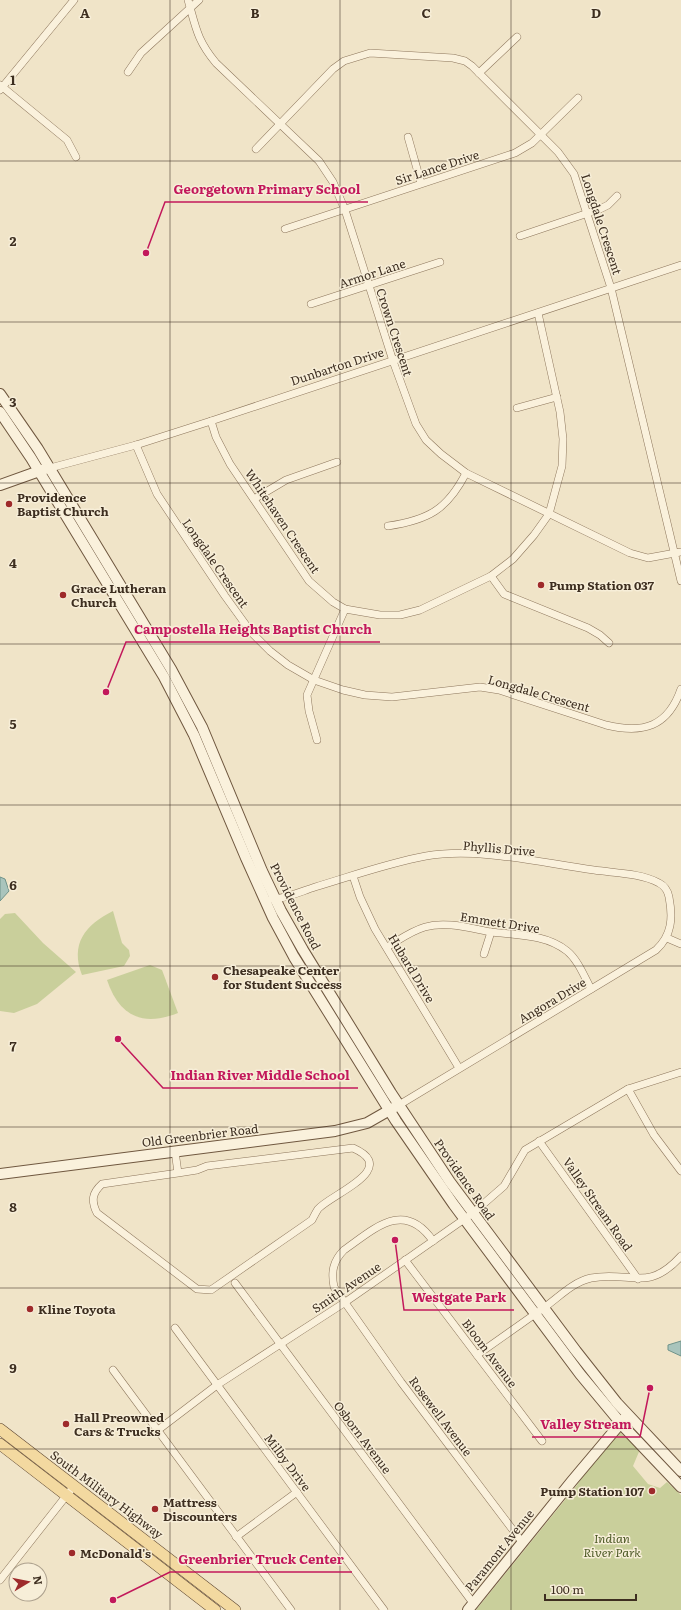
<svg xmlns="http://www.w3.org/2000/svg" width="681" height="1610" font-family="Literata,serif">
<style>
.green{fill:#c9cf9b}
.water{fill:#a9c4bc;stroke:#6f938a}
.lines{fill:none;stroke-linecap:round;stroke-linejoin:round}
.street-casing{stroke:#8d765c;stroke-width:8}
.secondary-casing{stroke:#6f573f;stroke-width:12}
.primary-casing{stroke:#5b4430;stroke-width:12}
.street{stroke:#faf1dc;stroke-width:7}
.secondary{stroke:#faf1dc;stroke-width:10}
.primary{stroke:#f3d9a0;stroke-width:11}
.grid{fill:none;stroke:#3d2e20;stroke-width:1;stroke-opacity:0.55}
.poi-dot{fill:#9e2a2b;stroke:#f7eed8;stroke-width:1.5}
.labels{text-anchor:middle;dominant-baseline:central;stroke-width:3;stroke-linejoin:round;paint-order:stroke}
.street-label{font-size:12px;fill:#3d2e20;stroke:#f7eed8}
.poi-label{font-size:12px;font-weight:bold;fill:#3d2e20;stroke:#f7eed8;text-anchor:start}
.park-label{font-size:12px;font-style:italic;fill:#4d5a26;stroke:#f7eed8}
.grid-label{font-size:13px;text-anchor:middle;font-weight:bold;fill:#3d2e20;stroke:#f7eed8;stroke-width:3;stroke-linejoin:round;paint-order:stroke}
.leader{fill:none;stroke:#c2185b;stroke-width:1.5}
.callout-dot{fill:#c2185b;stroke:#f7eed8;stroke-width:1.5}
.callout-label{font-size:13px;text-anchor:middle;font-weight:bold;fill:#c2185b;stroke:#f7eed8;stroke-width:3;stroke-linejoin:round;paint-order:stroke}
</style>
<rect width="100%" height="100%" fill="#f0e4c8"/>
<g class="green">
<path d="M113,911L122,943L129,950L130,956L124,966L82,975C70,944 85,925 113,911Z"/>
<polygon points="15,913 43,943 76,972 37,1004 14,1013 0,1011 0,919 5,914"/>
<path d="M150,965L162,970L178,1013C142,1027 119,1016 107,980Z"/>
<polygon points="620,1432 625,1437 630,1437 641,1447 633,1466 648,1484 660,1488 667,1482 681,1495 681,1610 476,1610 577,1485 602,1448"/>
</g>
<g class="water">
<polygon points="0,877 5,879 9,891 0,901"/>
<polygon points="681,1341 681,1356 668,1350 668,1345"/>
</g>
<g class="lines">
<defs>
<g id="street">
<path d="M188,0C196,28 197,40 216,63L319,161L333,182L345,210L393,361L416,424L426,440L441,454L466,473L630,553L648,558L681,552"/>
<polyline points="128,72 141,53 199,0"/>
<polyline points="479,73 517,37"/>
<polyline points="0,85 67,140 76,157"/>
<polyline points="0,90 74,0"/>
<polyline points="408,137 421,183"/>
<polyline points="256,149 333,69 344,61 370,53 453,58 465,61 472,66 558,152 574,174 611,288 681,581"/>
<polyline points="285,229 515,153 532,143 578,98"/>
<polyline points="520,236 600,209 608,205 617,196"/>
<polyline points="311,304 440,262"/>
<polyline points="517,408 557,397"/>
<polyline points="211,421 216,437 230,464 309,581 333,602 345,609 380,615 400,615 420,610 491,576 513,559 534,535 549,514 562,466 563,439 560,412 538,313"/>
<path d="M136,445L157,494L225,596L251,632L270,651L288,665L314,680L343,690L365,695L392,697L480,687L499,690L606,725C643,734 668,727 681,689"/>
<polyline points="50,468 136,445 211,421 681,265"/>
<polyline points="254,499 286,480 337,462"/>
<path d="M388,526C428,520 447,510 466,473"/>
<polyline points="491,576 504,594 588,628 600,635 609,643"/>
<polyline points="317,740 309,711 307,695 345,609"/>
<polyline points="353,876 360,897 375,929 459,1068"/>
<path d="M272,899C286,899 302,891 315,887C352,876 388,863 426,856C479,847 541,863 594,870C614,873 641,873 659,883C665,886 668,892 669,897C673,918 672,935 656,950L399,1105"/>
<polyline points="667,938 681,944"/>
<path d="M387,947C399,940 411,931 425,927C446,921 469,928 491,932C516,935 546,934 567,951C578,960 584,976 591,989"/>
<polyline points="484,954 491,932"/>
<polyline points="628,1089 654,1135 681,1171"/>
<polyline points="539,1141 638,1279"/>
<path d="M175,1151L178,1173L197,1170L207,1166L353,1148C401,1169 331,1194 318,1209C316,1212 314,1216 312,1220L211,1290L197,1289L97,1213C91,1201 92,1193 102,1184L178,1173"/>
<path d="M433,1241C404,1199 374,1229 344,1250C333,1261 331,1272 334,1287L401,1382L522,1542"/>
<polyline points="405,1260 542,1441"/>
<polyline points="235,1283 473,1603"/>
<polyline points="175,1328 384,1610"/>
<path d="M477,1355C500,1339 522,1323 545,1307C559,1297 573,1282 591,1278C630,1270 647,1294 681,1256"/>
<polyline points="113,1370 291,1610"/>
<polyline points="158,1430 217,1385 344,1303 473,1213 504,1186 525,1150 628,1089 681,1072"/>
<polyline points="236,1537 297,1492"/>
<polyline points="0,1580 74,1486"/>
</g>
<g id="secondary">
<polyline points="0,394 38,449 171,669 202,727 262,871 281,911 303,950 391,1093 450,1182 576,1351 617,1403 681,1471"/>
<polyline points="0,412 31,458 164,677 194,735 246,858 273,918 294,957 396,1121 454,1205 580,1374 624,1427 681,1487"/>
<polyline points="0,485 45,469"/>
<polyline points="0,1174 335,1131 367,1123 395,1107"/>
<polyline points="468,1610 572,1481 625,1418"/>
</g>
<g id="primary">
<polyline points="0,1429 235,1610"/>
<polyline points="0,1444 215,1610"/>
</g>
</defs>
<use href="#street" class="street-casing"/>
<use href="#secondary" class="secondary-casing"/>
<use href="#primary" class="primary-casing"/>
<use href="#street" class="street"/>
<use href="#secondary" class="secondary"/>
<use href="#primary" class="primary"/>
</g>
<path class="grid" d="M170,0V1610M340,0V1610M511,0V1610M0,161H681M0,322H681M0,483H681M0,644H681M0,805H681M0,966H681M0,1127H681M0,1288H681M0,1449H681"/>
<g class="poi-dot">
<circle cx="9" cy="504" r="4"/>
<circle cx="541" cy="585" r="4"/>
<circle cx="63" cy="595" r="4"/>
<circle cx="215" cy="977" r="4"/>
<circle cx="30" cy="1309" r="4"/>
<circle cx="66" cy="1424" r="4"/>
<circle cx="652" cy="1491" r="4"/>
<circle cx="155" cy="1509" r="4"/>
<circle cx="72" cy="1553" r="4"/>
</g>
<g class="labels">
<g class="street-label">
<text transform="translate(437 167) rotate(-18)">Sir Lance Drive</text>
<text transform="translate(602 224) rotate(72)">Longdale Crescent</text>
<text transform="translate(372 273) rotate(-18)">Armor Lane</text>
<text transform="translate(395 332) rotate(72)">Crown Crescent</text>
<text transform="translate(337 366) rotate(-18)">Dunbarton Drive</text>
<text transform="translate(283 521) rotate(56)">Whitehaven Crescent</text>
<text transform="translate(216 563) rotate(55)">Longdale Crescent</text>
<text transform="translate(539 693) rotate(16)">Longdale Crescent</text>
<text transform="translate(499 848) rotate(5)">Phyllis Drive</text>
<text transform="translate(296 906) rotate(63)">Providence Road</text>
<text transform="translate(500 922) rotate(9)">Emmett Drive</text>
<text transform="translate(412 968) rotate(59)">Hubard Drive</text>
<text transform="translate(552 1000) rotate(-31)">Angora Drive</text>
<text transform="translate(200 1135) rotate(-7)">Old Greenbrier Road</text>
<text transform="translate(465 1179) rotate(55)">Providence Road</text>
<text transform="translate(598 1204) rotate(55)">Valley Stream Road</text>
<text transform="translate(346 1287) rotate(-34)">Smith Avenue</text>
<text transform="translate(490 1353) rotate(53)">Bloom Avenue</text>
<text transform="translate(441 1416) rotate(53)">Rosewell Avenue</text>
<text transform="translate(363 1437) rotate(53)">Osborn Avenue</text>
<text transform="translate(288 1462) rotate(53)">Milby Drive</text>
<text transform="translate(107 1494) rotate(37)">South Military Highway</text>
<text transform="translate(499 1550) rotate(-51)">Paramont Avenue</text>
</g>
<g class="poi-label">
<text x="17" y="497">Providence<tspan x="17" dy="14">Baptist Church</tspan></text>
<text x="549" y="585">Pump Station 037</text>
<text x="71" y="588">Grace Lutheran<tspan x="71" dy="14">Church</tspan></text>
<text x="223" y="970">Chesapeake Center<tspan x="223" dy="14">for Student Success</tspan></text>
<text x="38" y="1309">Kline Toyota</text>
<text x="74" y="1417">Hall Preowned<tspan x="74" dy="14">Cars &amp; Trucks</tspan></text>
<text x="644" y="1491" text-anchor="end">Pump Station 107</text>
<text x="163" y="1502">Mattress<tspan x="163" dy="14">Discounters</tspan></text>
<text x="80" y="1553">McDonald's</text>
</g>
<g class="park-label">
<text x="612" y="1538">Indian<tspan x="612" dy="14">River Park</tspan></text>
</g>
</g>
<g class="grid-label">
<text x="85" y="18">A</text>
<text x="255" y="18">B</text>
<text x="426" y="18">C</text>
<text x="596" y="18">D</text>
<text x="13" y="85">1</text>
<text x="13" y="246">2</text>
<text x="13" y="407">3</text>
<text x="13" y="568">4</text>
<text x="13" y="729">5</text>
<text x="13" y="890">6</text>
<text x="13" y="1051">7</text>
<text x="13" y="1212">8</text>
<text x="13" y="1373">9</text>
</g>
<path class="leader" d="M146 253L165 202H368M106 692L126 642H380M118 1039L163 1088H358M395 1240L404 1310H514M650 1388L640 1437H532M113 1600L170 1572H352"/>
<g class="callout-dot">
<circle cx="146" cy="253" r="4"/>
<circle cx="106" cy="692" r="4"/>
<circle cx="118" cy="1039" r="4"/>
<circle cx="395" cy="1240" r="4"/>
<circle cx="650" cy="1388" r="4"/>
<circle cx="113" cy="1600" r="4"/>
</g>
<g class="callout-label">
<text x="267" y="194">Georgetown Primary School</text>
<text x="253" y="634">Campostella Heights Baptist Church</text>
<text x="260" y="1080">Indian River Middle School</text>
<text x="459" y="1302">Westgate Park</text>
<text x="586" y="1429">Valley Stream</text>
<text x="261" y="1564">Greenbrier Truck Center</text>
</g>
<g transform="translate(28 1582) rotate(80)"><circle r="19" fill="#f7eed8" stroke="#ada18e"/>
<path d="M0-3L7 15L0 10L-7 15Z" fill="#9e2a2b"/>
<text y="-6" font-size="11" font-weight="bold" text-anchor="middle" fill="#3d2e20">N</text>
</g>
<path d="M545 1594v6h91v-6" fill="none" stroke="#3d2e20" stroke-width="2"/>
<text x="551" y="1594" font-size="12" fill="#3d2e20" stroke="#f7eed8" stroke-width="3" paint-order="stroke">100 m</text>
</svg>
